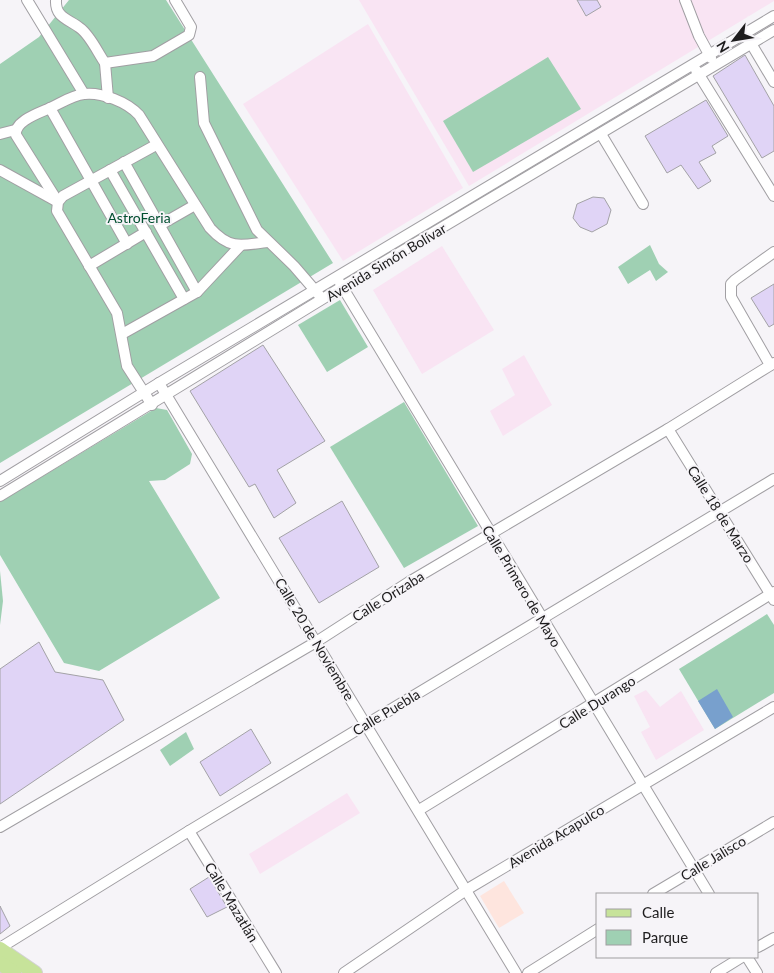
<svg xmlns="http://www.w3.org/2000/svg" width="774" height="973" font-family="Lato,sans-serif">
<style>
.education{fill:#f9e4f3}
.medical{fill:#fee5de}
.green{fill:#9fd0b3}
.water{fill:#78a0cd}
.building{fill:#e0d4f6;stroke:#a3a2a6}
.lines{fill:none;stroke-linecap:round;stroke-linejoin:round}
.minor-casing{stroke:#a19fa3;stroke-width:12}
.major-casing{stroke:#d2d2d2;stroke-width:16}
.minor{stroke:#fff;stroke-width:10}
.major{stroke:#c7e39a;stroke-width:14}
.labels{text-anchor:middle;dominant-baseline:central;stroke-width:4;stroke-linejoin:round;paint-order:stroke}
.park-label{font-size:14px;fill:#004e2f;stroke:#f6f4f8}
.street-label{font-size:14px;fill:#1d1c1d;stroke:#f6f4f8}
</style>
<rect width="100%" height="100%" fill="#f6f4f8"/>
<g class="education">
<polygon points="359,0 774,0 774,1 469,186"/>
<polygon points="368,24 463,188 343,261 243,104"/>
<polygon points="442,246 494,330 422,374 373,290"/>
<polygon points="524,355 552,405 503,436 490,411 515,395 502,369"/>
<polygon points="646,690 660,707 681,691 704,730 656,760 641,732 650,727 634,696"/>
<polygon points="347,793 360,813 260,874 249,854"/>
</g>
<polygon class="medical" points="504,881 524,913 499,928 480,896"/>
<g class="green">
<polygon points="69,0 166,0 333,263 0,463 0,64 39,37"/>
<polygon points="548,57 581,109 473,172 443,121"/>
<polygon points="650,245 659,264 668,272 656,281 650,270 628,284 618,267"/>
<polygon points="340,300 368,347 327,372 298,325"/>
<polygon points="404,402 478,526 404,568 330,447"/>
<polygon points="156,408 167,410 192,454 190,464 165,480 149,481 220,598 99,671 64,663 0,555 0,502"/>
<polygon points="0,571 3,601 0,625"/>
<polygon points="767,614 774,625 774,693 715,729 679,669"/>
<polygon points="186,732 194,749 170,766 160,750"/>
</g>
<polygon class="water" points="717,689 733,717 715,729 698,701"/>
<g class="building">
<polygon points="577,0 597,0 601,7 586,16"/>
<polygon points="745,55 774,106 774,151 762,158 713,76"/>
<polygon points="706,100 728,136 712,146 716,153 699,162 711,181 698,189 681,165 667,173 645,136"/>
<polygon points="593,197 604,198 611,210 607,224 592,232 580,227 573,218 577,204"/>
<polygon points="774,284 774,324 769,327 751,298"/>
<polygon points="263,345 325,441 277,470 296,503 274,518 255,484 249,487 190,391"/>
<polygon points="342,501 379,567 319,603 279,538"/>
<polygon points="39,642 55,672 103,680 124,720 0,804 0,669"/>
<polygon points="251,729 271,763 220,796 200,762"/>
<polygon points="209,877 227,907 207,917 190,889"/>
<polygon points="0,906 10,926 0,934"/>
</g>
<g class="lines">
<defs>
<g id="minor">
<polyline points="27,0 84,94"/>
<path d="M56,0C55,18 69,19 80,28C90,35 98,53 105,63L153,56L189,35L191,27L175,0"/>
<polyline points="685,0 699,36 711,58"/>
<polyline points="749,40 774,82"/>
<polyline points="105,63 108,98"/>
<polyline points="696,70 774,196"/>
<polyline points="200,77 204,123 257,230 294,266 319,295"/>
<path d="M50,108C39,113 14,121 16,135L58,202"/>
<polyline points="0,134 15,130"/>
<polyline points="601,134 643,204"/>
<polyline points="0,170 56,201"/>
<polyline points="110,170 184,299"/>
<polyline points="160,225 195,205"/>
<path d="M127,244L50,108C61,103 73,95 84,94C102,92 127,102 139,115L210,228C229,249 240,246 267,242"/>
<polyline points="89,266 146,232"/>
<polyline points="340,283 709,894"/>
<polyline points="197,292 240,246"/>
<polyline points="122,334 197,292 124,162"/>
<polyline points="770,365 731,297 731,284 735,280 774,252"/>
<polyline points="159,383 516,973"/>
<polyline points="152,405 127,366 117,313 57,211 58,202 63,196 156,145"/>
<polyline points="668,429 774,600"/>
<polyline points="0,481 159,383 774,16"/>
<polyline points="0,496 342,287 774,30"/>
<polyline points="419,810 774,592"/>
<polyline points="0,827 316,642 409,582 668,429 774,363"/>
<polyline points="189,831 276,973"/>
<polyline points="653,894 774,822"/>
<polyline points="758,947 774,938"/>
<polyline points="0,948 189,831 774,479"/>
<polyline points="747,957 757,973"/>
<polyline points="344,973 466,890 774,707"/>
<polyline points="528,973 598,929"/>
<polyline points="716,973 742,957"/>
</g>
<g id="major">
<polyline points="0,949 35,973"/>
<polyline points="0,963 14,973"/>
</g>
</defs>
<use href="#minor" class="minor-casing"/>
<use href="#major" class="major-casing"/>
<use href="#minor" class="minor"/>
<use href="#major" class="major"/>
</g>
<g class="labels">
<g class="park-label">
<text x="139" y="217">AstroFeria</text>
</g>
<g class="street-label">
<text transform="translate(386 262) rotate(-31)">Avenida Simón Bolívar</text>
<text transform="translate(721 514) rotate(58)">Calle 18 de Marzo</text>
<text transform="translate(522 586) rotate(59)">Calle Primero de Mayo</text>
<text transform="translate(388 596) rotate(-32)">Calle Orizaba</text>
<text transform="translate(315 639) rotate(59)">Calle 20 de Noviembre</text>
<text transform="translate(597 702) rotate(-32)">Calle Durango</text>
<text transform="translate(386 712) rotate(-31)">Calle Puebla</text>
<text transform="translate(556 836) rotate(-31)">Avenida Acapulco</text>
<text transform="translate(713 858) rotate(-31)">Calle Jalisco</text>
<text transform="translate(232 902) rotate(59)">Calle Mazatlán</text>
</g>
</g>
<rect x="596" y="893" width="162" height="65" fill="#f6f4f8" stroke="#9f9ea0"/>
<rect x="606" y="909" width="25" height="8" fill="#c7e39a" stroke="#9f9ea0"/>
<text x="642" y="918" font-size="15" fill="#1d1c1d">Calle</text>
<rect x="606" y="930" width="25" height="15" fill="#9fd0b3" stroke="#9f9ea0"/>
<text x="642" y="943" font-size="15" fill="#1d1c1d">Parque</text>
<g transform="translate(734 40) rotate(239)" stroke="#f6f4f8" stroke-width="4" paint-order="stroke">
<path d="M0-4L9 19L0 12L-9 19Z" fill="#1d1c1d"/>
<text y="-8" font-size="14" font-weight="bold" text-anchor="middle" fill="#1d1c1d">N</text>
</g>
</svg>
